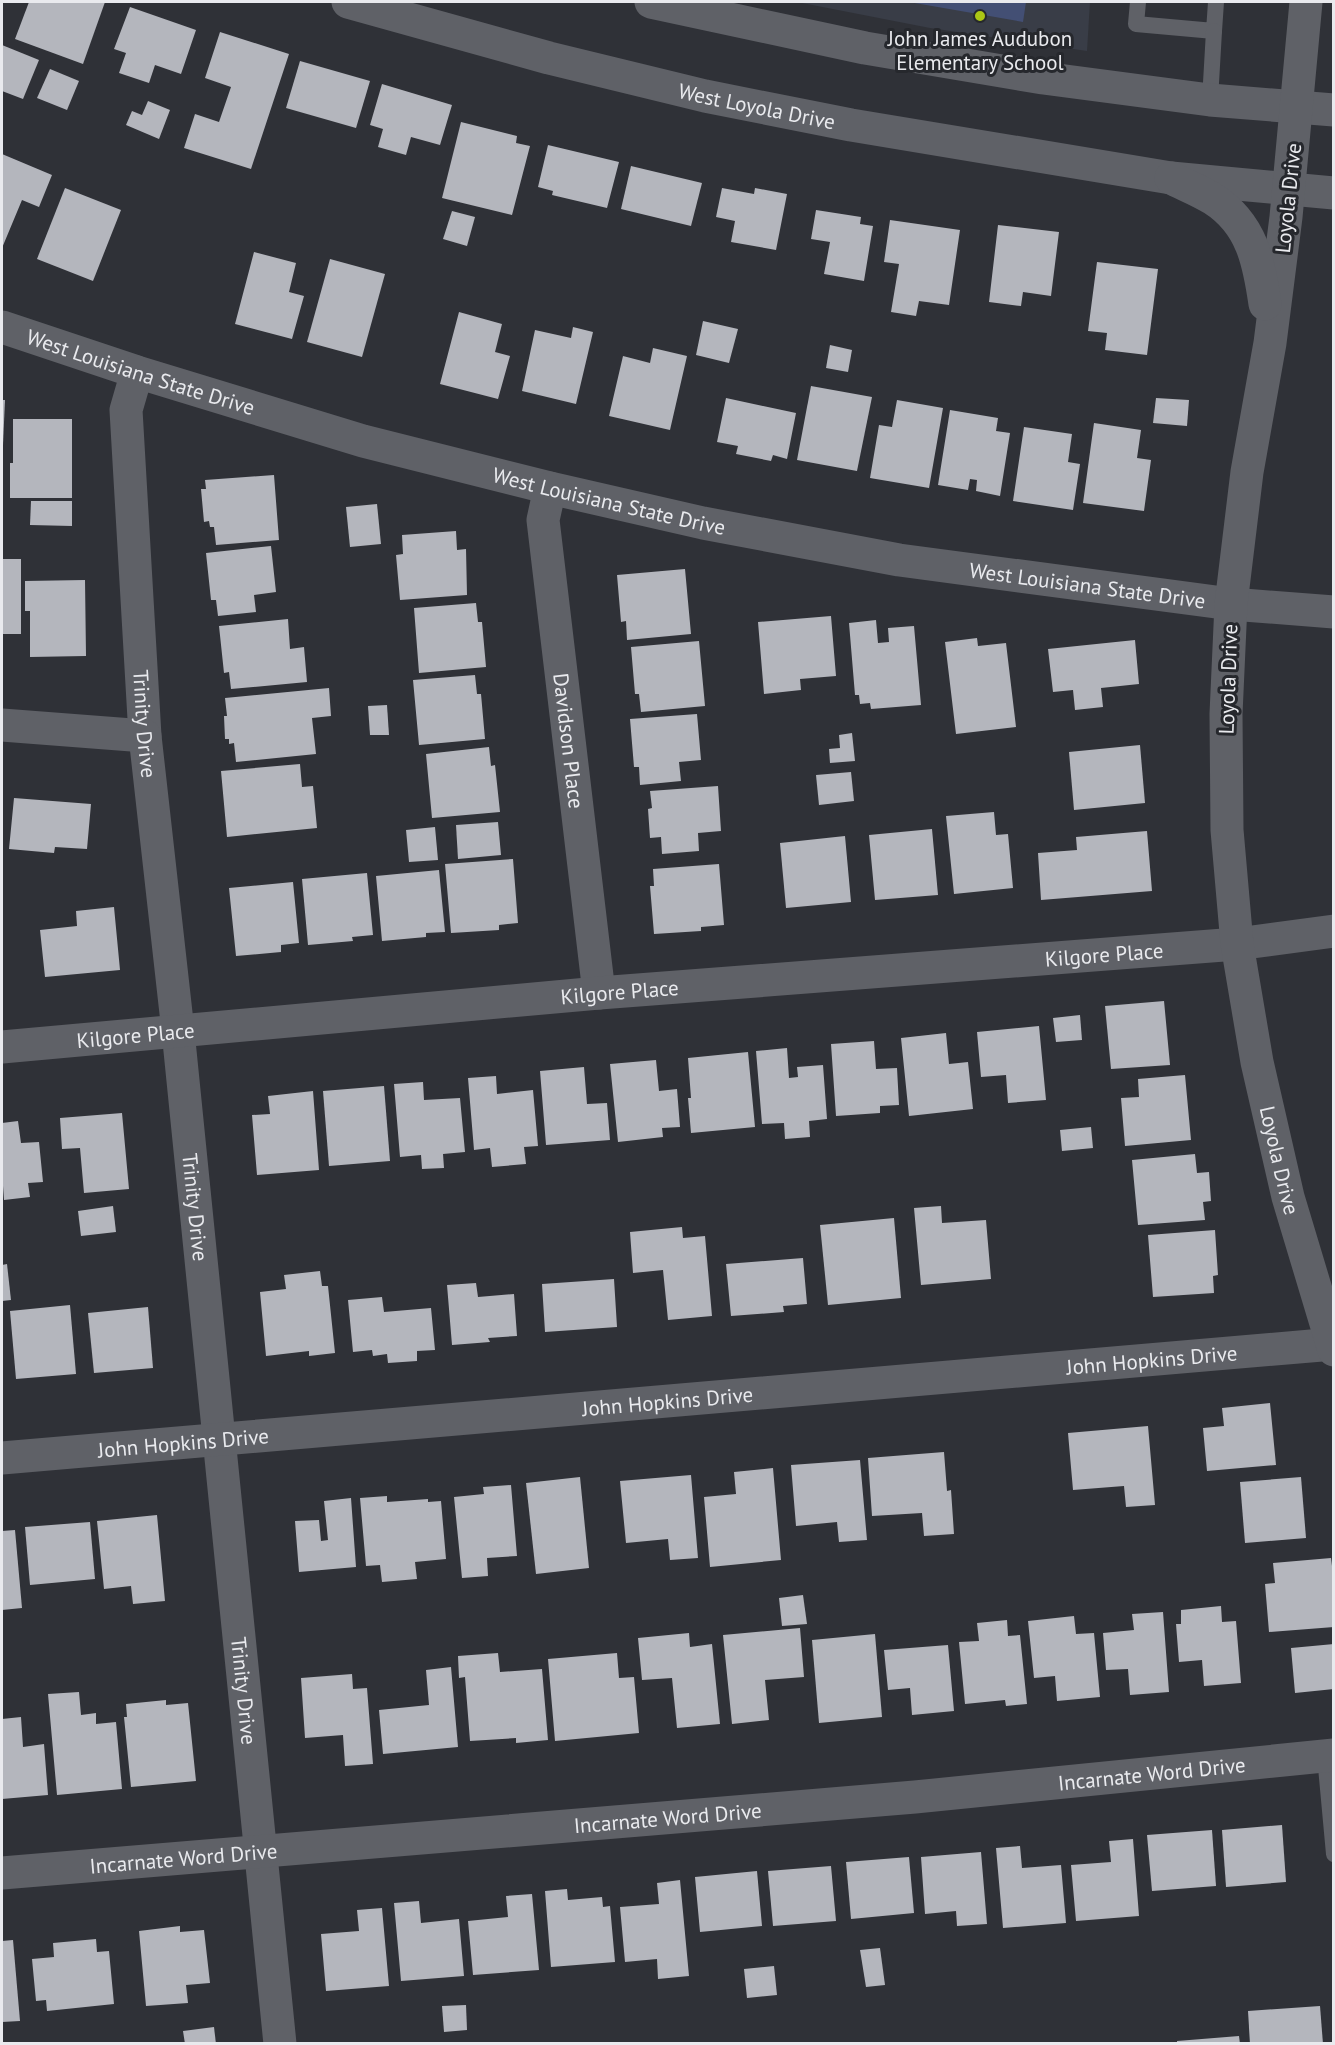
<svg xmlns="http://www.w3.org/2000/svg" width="1335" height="2045" font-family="'PT Sans',sans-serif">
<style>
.built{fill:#393d47}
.green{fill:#434f74}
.building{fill:#b4b6bd}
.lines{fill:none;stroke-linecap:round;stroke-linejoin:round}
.lane{stroke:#5f6167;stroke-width:16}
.street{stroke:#5f6167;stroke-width:33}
.secondary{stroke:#5f6167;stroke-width:33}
.poi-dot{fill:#abc615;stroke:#26282d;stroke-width:2}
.labels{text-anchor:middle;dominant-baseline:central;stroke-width:6;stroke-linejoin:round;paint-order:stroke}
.poi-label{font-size:21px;fill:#e9eaee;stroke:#26282d}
.street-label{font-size:21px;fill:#e9eaee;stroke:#26282d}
</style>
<rect width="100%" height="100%" fill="#2f3137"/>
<polygon class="built" points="797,2 1090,2 1087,51 930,28"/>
<polygon class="green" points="909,2 1026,2 1023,22"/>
<g class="building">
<polygon points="29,2 105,2 83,64 15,39"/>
<polygon points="130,7 196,30 181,74 155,65 149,83 119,73 126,53 114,49"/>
<polygon points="220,32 289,54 251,169 184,148 195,114 219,122 231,87 205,78"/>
<polygon points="2,45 39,60 23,99 2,91"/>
<polygon points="300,61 370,81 356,128 286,108"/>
<polygon points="50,69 79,81 67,110 37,98"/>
<polygon points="382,84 452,105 440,145 411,137 406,155 378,147 383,129 370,125"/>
<polygon points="148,101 170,110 159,139 126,125 132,111 142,115"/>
<polygon points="461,122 517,136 516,143 530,146 512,215 442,198"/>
<polygon points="548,145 619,162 607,208 552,195 553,191 538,187"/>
<polygon points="2,154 52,175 39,207 22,200 2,248"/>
<polygon points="631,166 702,183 691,226 621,209"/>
<polygon points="65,188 121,210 93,281 37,259"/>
<polygon points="722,188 754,194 755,188 787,194 776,250 731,242 735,221 716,217"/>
<polygon points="816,210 861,217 860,224 873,226 864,281 824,274 830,242 811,239"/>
<polygon points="452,211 475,217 467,246 443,239"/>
<polygon points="890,220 960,230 949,305 919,301 916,316 891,312 899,264 884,262"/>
<polygon points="998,225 1059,232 1051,296 1023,292 1021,306 989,302"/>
<polygon points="254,252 296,263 289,292 304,296 292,339 235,324"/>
<polygon points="330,259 385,274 362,357 307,342"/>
<polygon points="1097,262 1158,269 1147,355 1105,350 1107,333 1088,331"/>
<polygon points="459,312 502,324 495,352 510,356 498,399 440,384"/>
<polygon points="703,321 738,329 729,363 696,355"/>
<polygon points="573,327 593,332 576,404 522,391 535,330 571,338"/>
<polygon points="830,345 852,350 848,372 826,368"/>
<polygon points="653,348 687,356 670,430 609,416 623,356 650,363"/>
<polygon points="811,386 872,397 857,471 797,460"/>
<polygon points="726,398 796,413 787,459 773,455 771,461 736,454 738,446 717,442"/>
<polygon points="1156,398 1189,400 1187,426 1153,423"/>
<polygon points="2,400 5,400 3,445 2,445"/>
<polygon points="897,400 943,408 929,488 870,478 879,425 892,427"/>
<polygon points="950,410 998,418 996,431 1010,433 1000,496 976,491 977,480 970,479 968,490 938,485"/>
<polygon points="13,419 72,419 72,498 10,498 10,463 13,463"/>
<polygon points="1094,423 1141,430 1137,458 1151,460 1144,511 1083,503"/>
<polygon points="1024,427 1072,434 1068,462 1080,464 1073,510 1013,501"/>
<polygon points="274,475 279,540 216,545 214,527 210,527 209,521 204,522 201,489 206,489 205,480"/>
<polygon points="31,501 72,501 72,526 30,525"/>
<polygon points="377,504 381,544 350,547 346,507"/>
<polygon points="456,531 457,550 466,549 467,595 400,600 396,555 403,554 402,535"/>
<polygon points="271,546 276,592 254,595 256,612 218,616 216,600 211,600 206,553"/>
<rect x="2" y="559" width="19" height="75"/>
<polygon points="685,569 691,634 627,640 626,621 621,622 617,575"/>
<polygon points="85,580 86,656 30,657 30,611 25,611 25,581"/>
<polygon points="476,603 478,622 482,622 486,667 419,673 414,608"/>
<polygon points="831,616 836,676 800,679 801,690 764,694 758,622"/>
<polygon points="288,619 290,649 304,647 307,682 231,689 229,672 224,673 219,626"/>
<polygon points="876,620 878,643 889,642 888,628 914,626 921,705 871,709 870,703 860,704 859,695 855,695 849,623"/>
<polygon points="977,638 978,646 1006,643 1016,727 956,734 945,642"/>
<polygon points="1135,640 1139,684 1101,688 1103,707 1075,710 1073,690 1053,692 1048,649"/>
<polygon points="699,641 705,706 641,712 639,694 635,694 631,647"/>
<polygon points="475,675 477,694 481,694 485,739 419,745 413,680"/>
<polygon points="329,688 331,716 312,718 316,754 236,762 234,743 229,744 229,739 225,739 224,716 227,716 225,698"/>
<polygon points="387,705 389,735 370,735 368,706"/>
<polygon points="697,714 701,760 679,762 681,781 640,785 639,767 634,767 630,719"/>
<polygon points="852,733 855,761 830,763 829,749 840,748 839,735"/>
<polygon points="1140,745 1145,803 1074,810 1069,752"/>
<polygon points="489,747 491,766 495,765 500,812 432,818 426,754"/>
<polygon points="300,764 302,787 313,786 317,828 227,837 221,771"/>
<polygon points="851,772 854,801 819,805 816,775"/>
<polygon points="718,786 721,831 698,833 699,851 662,854 661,837 650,838 648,809 652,808 650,791"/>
<polygon points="14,798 91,804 87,849 55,847 54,853 9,849"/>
<polygon points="994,812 996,835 1008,834 1013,888 954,894 946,816"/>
<polygon points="498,822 501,855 458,859 456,825"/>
<polygon points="435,827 438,860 409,862 406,830"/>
<polygon points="932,829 938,895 875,900 869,835"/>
<polygon points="1147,831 1152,891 1041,900 1038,853 1077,850 1076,837"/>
<polygon points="845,836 851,902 786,908 780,843"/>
<polygon points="513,859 518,923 499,925 499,930 451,933 445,864"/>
<polygon points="719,864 724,925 701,927 701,931 654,934 650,886 654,886 653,869"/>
<polygon points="439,870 445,932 426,933 426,937 382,941 376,876"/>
<polygon points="367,873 373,935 352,937 353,941 308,945 302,879"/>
<polygon points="293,882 299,943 281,945 281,952 236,956 229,888"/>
<polygon points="114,907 120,970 45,977 40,930 77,926 76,911"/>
<polygon points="1164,1001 1170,1065 1111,1069 1105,1006"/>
<polygon points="1080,1015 1082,1040 1056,1042 1053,1018"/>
<polygon points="1039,1026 1046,1100 1008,1103 1006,1075 981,1077 977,1032"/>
<polygon points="946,1033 949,1064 968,1062 973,1109 909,1116 901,1038"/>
<polygon points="874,1041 876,1069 897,1068 899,1105 880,1106 880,1113 836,1116 831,1044"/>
<polygon points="787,1048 789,1078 798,1077 797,1067 823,1065 827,1119 809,1121 810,1137 785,1139 784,1123 762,1124 756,1051"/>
<polygon points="748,1052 755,1127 691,1133 688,1098 691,1098 688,1058"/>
<polygon points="656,1060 659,1091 677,1089 680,1127 662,1128 663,1137 618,1142 610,1064"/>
<polygon points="584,1067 587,1104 607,1103 610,1140 546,1145 540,1071"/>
<polygon points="1185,1075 1191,1140 1125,1146 1121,1098 1139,1097 1138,1079"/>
<polygon points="496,1076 497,1094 533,1090 538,1146 524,1147 526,1164 492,1167 490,1148 474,1150 468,1078"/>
<polygon points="423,1082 424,1100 460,1098 465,1152 443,1154 444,1168 422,1169 421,1155 400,1157 394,1084"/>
<polygon points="384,1086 390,1161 329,1166 323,1091"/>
<polygon points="313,1091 319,1170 257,1175 252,1115 270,1114 268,1096"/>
<polygon points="122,1113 129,1189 84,1193 80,1148 62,1149 60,1118"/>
<polygon points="18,1121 21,1143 39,1142 43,1182 28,1183 30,1197 4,1200 3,1186 2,1186 2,1123"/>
<polygon points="1091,1127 1093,1148 1062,1151 1060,1130"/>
<polygon points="1195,1154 1197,1173 1209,1172 1211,1201 1203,1202 1205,1220 1138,1225 1132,1160"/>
<polygon points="113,1206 116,1232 81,1236 78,1211"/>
<polygon points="941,1206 942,1223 986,1220 991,1279 921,1285 914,1208"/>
<polygon points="894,1218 901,1298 828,1305 820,1225"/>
<polygon points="682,1227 683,1238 705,1236 712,1316 668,1320 663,1270 633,1273 630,1232"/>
<polygon points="1215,1230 1218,1275 1213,1276 1214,1293 1153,1297 1148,1235"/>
<polygon points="803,1258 807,1304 783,1306 784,1312 731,1316 726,1264"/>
<polygon points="7,1264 11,1300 2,1301 2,1265"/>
<polygon points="320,1271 322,1286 328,1286 335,1353 309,1356 309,1351 266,1356 260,1292 286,1289 284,1275"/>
<polygon points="614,1279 617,1327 545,1332 542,1284"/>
<polygon points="476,1283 478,1297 514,1294 517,1336 488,1338 490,1342 452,1345 447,1285"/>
<polygon points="382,1297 384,1312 431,1308 435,1350 417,1351 417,1361 388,1363 387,1354 373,1356 372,1350 353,1352 348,1300"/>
<polygon points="70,1305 76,1374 16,1379 10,1311"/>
<polygon points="148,1307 153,1368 94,1373 88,1313"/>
<polygon points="1270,1403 1276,1465 1207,1471 1203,1428 1224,1426 1222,1408"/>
<polygon points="1148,1426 1155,1505 1126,1507 1124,1486 1073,1490 1068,1433"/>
<polygon points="944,1452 947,1491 951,1490 954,1534 924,1536 922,1513 872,1516 868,1458"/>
<polygon points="860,1460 867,1540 839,1542 837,1522 796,1526 791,1465"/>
<polygon points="773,1468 781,1560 710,1567 704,1497 736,1494 734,1472"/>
<polygon points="691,1475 698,1558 670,1560 668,1539 626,1543 620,1481"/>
<polygon points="580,1477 589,1568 536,1574 526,1483"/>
<polygon points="1301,1477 1306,1538 1245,1543 1240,1482"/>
<polygon points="511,1485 517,1556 487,1558 488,1576 462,1578 454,1497 484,1494 483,1487"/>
<polygon points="387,1496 387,1502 428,1499 428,1502 441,1501 446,1559 415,1562 417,1579 382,1582 380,1565 366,1566 360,1498"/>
<polygon points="351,1498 356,1567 299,1572 295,1521 319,1520 321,1541 328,1540 324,1501"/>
<polygon points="157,1515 165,1601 133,1604 131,1586 104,1589 97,1521"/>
<polygon points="90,1522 95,1579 30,1585 25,1527"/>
<polygon points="15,1530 22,1608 2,1610 2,1531"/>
<polygon points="1331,1558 1332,1566 1334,1566 1334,1627 1269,1632 1265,1584 1275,1583 1273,1563"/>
<polygon points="803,1595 807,1624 782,1626 779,1598"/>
<polygon points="1221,1606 1222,1622 1236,1621 1241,1683 1204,1686 1202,1660 1179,1662 1176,1624 1181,1624 1181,1610"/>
<polygon points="1163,1612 1169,1692 1130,1695 1128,1669 1106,1670 1103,1633 1134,1630 1132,1614"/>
<polygon points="1074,1616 1076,1634 1094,1633 1100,1697 1057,1701 1055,1676 1034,1678 1028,1621"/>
<polygon points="1007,1620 1008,1636 1020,1635 1027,1704 1006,1706 1005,1700 965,1704 959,1642 979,1641 977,1623"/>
<polygon points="800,1628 804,1677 765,1680 769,1720 732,1724 723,1635"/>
<polygon points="689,1633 690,1647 712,1644 720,1724 677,1728 672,1678 642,1680 638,1638"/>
<polygon points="875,1634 882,1717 819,1723 812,1640"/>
<polygon points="1334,1644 1334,1689 1295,1693 1291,1648"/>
<polygon points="948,1645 954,1711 912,1715 910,1688 888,1690 884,1650"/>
<polygon points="498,1653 500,1672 542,1669 548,1740 516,1743 516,1738 470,1741 465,1677 459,1678 458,1656"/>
<polygon points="617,1653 619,1678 634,1677 639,1733 555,1741 548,1659"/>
<polygon points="451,1667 458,1747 383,1754 379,1710 429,1705 426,1670"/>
<polygon points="352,1674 353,1689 367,1688 373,1764 345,1766 343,1735 305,1738 301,1678"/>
<polygon points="79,1692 81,1715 96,1713 96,1724 116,1722 122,1789 57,1795 48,1694"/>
<polygon points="166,1700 166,1705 188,1703 196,1781 131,1787 124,1717 127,1717 126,1704"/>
<polygon points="21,1717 23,1747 44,1744 48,1795 2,1799 2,1719"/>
<polygon points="1282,1825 1286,1882 1226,1887 1222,1830"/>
<polygon points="1212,1830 1216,1886 1152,1891 1147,1835"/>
<polygon points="1133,1839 1139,1916 1076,1921 1071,1865 1111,1862 1109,1841"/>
<polygon points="1020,1846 1022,1868 1061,1865 1066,1923 1003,1928 996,1848"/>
<polygon points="981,1852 987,1924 957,1926 956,1911 925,1914 921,1857"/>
<polygon points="909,1857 914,1913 851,1919 846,1862"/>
<polygon points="831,1866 836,1921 773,1926 768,1871"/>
<polygon points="757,1871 762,1926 700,1932 695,1877"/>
<polygon points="680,1880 689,1976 658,1979 657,1959 625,1962 620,1907 659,1904 657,1883"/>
<polygon points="567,1889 568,1900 602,1897 603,1907 610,1906 615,1962 551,1967 545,1891"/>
<polygon points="532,1894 539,1970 473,1975 468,1921 508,1917 506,1896"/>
<polygon points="419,1901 421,1923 459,1919 464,1976 401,1981 394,1903"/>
<polygon points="382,1908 389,1986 326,1991 321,1934 359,1931 357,1910"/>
<polygon points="180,1926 180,1932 204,1930 210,1983 186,1985 188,2003 146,2006 139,1931"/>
<polygon points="96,1939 97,1952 109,1951 114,2004 47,2011 46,2000 36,2001 32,1959 54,1957 53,1943"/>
<polygon points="13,1940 20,2021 2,2022 2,1941"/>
<polygon points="880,1948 885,1985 866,1987 860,1950"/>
<polygon points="774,1966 777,1995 747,1998 744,1969"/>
<polygon points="466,2005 467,2030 444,2032 442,2006"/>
<polygon points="1320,2006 1323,2044 1250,2044 1248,2011"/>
<polygon points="214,2027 216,2044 185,2044 183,2031"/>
<polygon points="1239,2036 1240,2044 1177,2044 1177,2041"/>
</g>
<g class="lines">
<g class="lane">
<polyline points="1138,2 1136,24 1214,31 1216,2"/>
<polyline points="1210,100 1214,31"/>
<polyline points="1325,1756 1334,1854"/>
</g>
<g class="street">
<path id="s1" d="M348,2L549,58L705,96L851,125L1171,178L1334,193"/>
<polyline points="651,2 865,48 1043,78 1210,100 1334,110"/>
<path id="s2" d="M2,327L137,372L363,441L550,488L703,523L899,560L1231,604L1334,612"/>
<path id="s3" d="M137,372L126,410L145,736L178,1031L280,2044"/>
<path id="s4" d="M550,488L543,520L599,993"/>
<polyline points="2,725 145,736"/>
<path id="s5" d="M2,1047L599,993L1237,944L1334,931"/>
<path id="s6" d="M2,1458L1334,1344"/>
<path id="s7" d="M2,1873L915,1797L1334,1755"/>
</g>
<g class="secondary">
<path id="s8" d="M1306,2L1286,217L1270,343L1247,472L1231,604L1226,714L1227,830L1237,944L1257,1062L1288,1197L1334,1350"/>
<path d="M1171,178C1185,185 1200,191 1213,199C1252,224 1259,262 1265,304"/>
</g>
</g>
<circle class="poi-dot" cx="980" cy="16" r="6"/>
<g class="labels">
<g class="poi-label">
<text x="980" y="38">John James Audubon<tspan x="980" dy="24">Elementary School</tspan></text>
</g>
<g class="street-label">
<text stroke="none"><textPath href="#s1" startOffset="422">West Loyola Drive</textPath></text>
<text transform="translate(1288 198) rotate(-84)">Loyola Drive</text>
<text stroke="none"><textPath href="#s2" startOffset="146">West Louisiana State Drive</textPath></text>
<text stroke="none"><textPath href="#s2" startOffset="632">West Louisiana State Drive</textPath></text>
<text stroke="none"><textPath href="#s2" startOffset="1118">West Louisiana State Drive</textPath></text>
<text transform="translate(1228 679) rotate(-88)">Loyola Drive</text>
<text stroke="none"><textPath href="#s3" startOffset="354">Trinity Drive</textPath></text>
<text stroke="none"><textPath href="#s4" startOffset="255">Davidson Place</textPath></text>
<text stroke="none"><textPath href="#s5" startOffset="1106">Kilgore Place</textPath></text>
<text stroke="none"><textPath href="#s5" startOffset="620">Kilgore Place</textPath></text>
<text stroke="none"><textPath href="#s5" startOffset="134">Kilgore Place</textPath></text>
<text stroke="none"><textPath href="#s8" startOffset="1168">Loyola Drive</textPath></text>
<text stroke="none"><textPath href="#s3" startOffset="840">Trinity Drive</textPath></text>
<text stroke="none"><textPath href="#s6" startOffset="1154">John Hopkins Drive</textPath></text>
<text stroke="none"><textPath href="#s6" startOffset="668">John Hopkins Drive</textPath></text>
<text stroke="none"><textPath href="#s6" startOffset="182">John Hopkins Drive</textPath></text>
<text stroke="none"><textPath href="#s3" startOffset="1326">Trinity Drive</textPath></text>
<text stroke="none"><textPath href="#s7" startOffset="1154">Incarnate Word Drive</textPath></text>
<text stroke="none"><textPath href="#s7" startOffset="668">Incarnate Word Drive</textPath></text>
<text stroke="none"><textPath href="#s7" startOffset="182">Incarnate Word Drive</textPath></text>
</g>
</g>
<rect width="1335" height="2045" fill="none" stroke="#e9eaee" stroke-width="6"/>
</svg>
